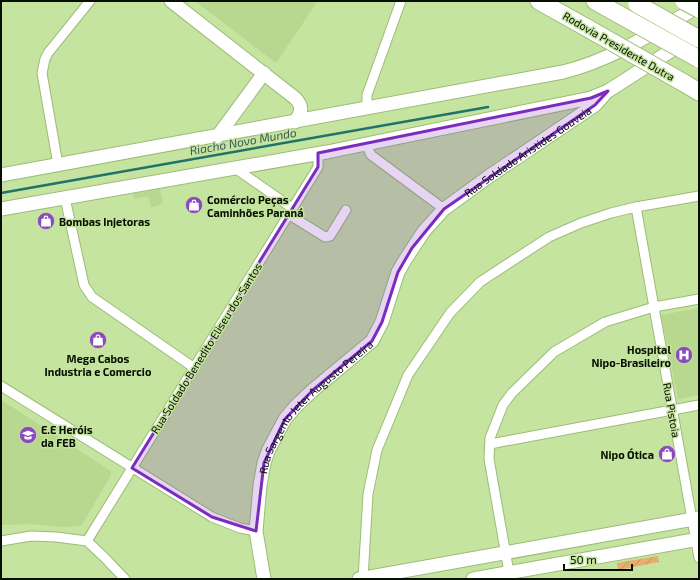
<svg xmlns="http://www.w3.org/2000/svg" width="700" height="580" font-family="'Exo 2',sans-serif">
<style>
.built{fill:#b7d88e}
.garden{fill:url(#garden-furrows)}
.lines{fill:none;stroke-linecap:round;stroke-linejoin:round}
.stream{stroke:#1f7369;stroke-width:2.5}
.street-casing{stroke:#9dbb78;stroke-width:11}
.secondary-casing{stroke:#9dbb78;stroke-width:15}
.highway-casing{stroke:#9dbb78;stroke-width:19}
.street{stroke:#fff;stroke-width:9}
.secondary{stroke:#fff;stroke-width:13}
.highway{stroke:#fff;stroke-width:17}
.highway-bridge-casing{stroke:#9dbb78;stroke-width:19;stroke-linecap:butt}
.highway-bridge{stroke:#fff;stroke-width:17}
.marked{fill:#7b2cbf;fill-opacity:0.2;stroke:#7b2cbf;stroke-width:3;stroke-linejoin:round}
.labels{text-anchor:middle;dominant-baseline:central;stroke-width:3;stroke-linejoin:round;paint-order:stroke}
.street-label{font-size:11px;fill:#060f00;stroke:#c5e49f}
.poi-label{font-size:11px;font-weight:bold;fill:#060f00;stroke:#c5e49f;text-anchor:start}
.water-label{font-size:12px;font-style:italic;fill:#385956;stroke:#c5e49f}
</style>
<defs>
<pattern id="garden-furrows" width="10" height="10" patternUnits="userSpaceOnUse"><rect width="10" height="10" fill="#e6ad6e"/><path d="M-1 1l2-2M0 10L10 0M9 11l2-2" fill="none" stroke="#c4945e"/></pattern>
</defs>
<rect width="100%" height="100%" fill="#c5e49f"/>
<g class="built">
<polygon points="195,1 318,1 276,63"/>
<polygon points="160,189 163,204 151,207 148,196 134,199 133,194"/>
<polygon points="699,308 699,395 678,399 661,315"/>
<polygon points="1,400 111,471 111,475 81,526 64,527 30,524 1,525"/>
</g>
<polygon class="garden" points="658,556 659,562 618,570 617,563"/>
<g class="lines">
<polyline class="stream" points="1,193 488,107"/>
<defs>
<g id="street">
<polyline points="367,109 367,95 401,1"/>
<polyline points="366,144 371,155 444,209"/>
<polyline points="58,165 42,73 45,59 48,53 90,1"/>
<polyline points="235,168 292,208"/>
<polyline points="65,198 84,285 92,297 193,367"/>
<polyline points="636,207 699,558"/>
<polyline points="288,214 325,237 330,236 346,210"/>
<polyline points="1,386 212,517 240,528 256,531"/>
<polyline points="490,444 699,405"/>
<polyline points="1,541 31,536 56,537 87,541 104,557 125,579"/>
<polyline points="87,541 318,167 318,153"/>
<polyline points="510,578 489,459 490,438 503,405 512,393 554,352 605,322 654,307 699,299"/>
<polyline points="363,579 368,494 377,450 408,375 450,313 480,282 549,237 581,223 611,213 636,207 699,196"/>
</g>
<g id="secondary">
<path d="M171,1L295,98C304,107 301,113 295,122"/>
<polyline points="217,137 264,73"/>
<path d="M1,175L563,72C612,60 656,31 699,6"/>
<polyline points="1,209 327,152 591,98 608,91 683,43"/>
<path id="s1" d="M264,579L256,531L260,485L264,463L268,451L285,419L296,406L313,390L372,341L382,322L398,272L405,260L424,231L444,209L488,177L595,105L604,95"/>
<polyline points="359,579 699,518"/>
<polyline points="473,579 699,539"/>
</g>
<g id="highway">
<polyline points="539,1 589,29"/>
<polyline points="595,1 620,15"/>
<polyline points="684,83 699,92"/>
</g>
</defs>
<use href="#street" class="street-casing"/>
<use href="#secondary" class="secondary-casing"/>
<use href="#highway" class="highway-casing"/>
<use href="#street" class="street"/>
<use href="#secondary" class="secondary"/>
<use href="#highway" class="highway"/>
<defs>
<g id="highway-bridge">
<polyline points="684,1 699,9"/>
<polyline points="637,4 699,39"/>
<polyline points="620,15 699,59"/>
<polyline points="589,29 684,83"/>
</g>
</defs>
<use href="#highway-bridge" class="highway-bridge-casing"/>
<use href="#highway-bridge" class="highway-bridge"/>
</g>
<path class="marked" d="M608,91L595,105L444,209L412,248L398,272L382,322L372,341L313,390L285,419L264,463L256,531L212,517L132,468L318,167V153L591,98Z"/>
<defs>
<symbol id="shop-disc" viewBox="-11 -11 22 22"><circle r="9.5" fill="#8c49bd" stroke="#c5e49f"/><path d="M-5-2.5h2.3a2.7 3.5 0 0 1 5.4 0H5L5.5 6h-11ZM-1.5-2.5h3a1.5 2.3 0 0 0-3 0Z" fill="#fff"/></symbol>
<symbol id="hospital-disc" viewBox="-11 -11 22 22"><circle r="9.5" fill="#8c49bd" stroke="#c5e49f"/><path d="M-5-5h3v3.5h4V-5h3V5h-3V1.5h-4V5h-3Z" fill="#fff"/></symbol>
<symbol id="school-disc" viewBox="-11 -11 22 22"><circle r="9.5" fill="#8c49bd" stroke="#c5e49f"/><path d="M0-5L7-2L0 1L-7-2ZM-4 1L0 2.5L4 1V4Q0 6-4 4Z" fill="#fff"/></symbol>
</defs>
<g fill-rule="evenodd">
<use href="#shop-disc" x="184" y="195" width="20" height="20"/>
<use href="#shop-disc" x="36" y="211" width="20" height="20"/>
<use href="#shop-disc" x="88" y="330" width="20" height="20"/>
<use href="#hospital-disc" x="674" y="345" width="20" height="20"/>
<use href="#school-disc" x="18" y="425" width="20" height="20"/>
<use href="#shop-disc" x="657" y="444" width="20" height="20"/>
</g>
<g class="labels">
<g class="street-label">
<text transform="translate(619 46) rotate(30)">Rodovia Presidente Dutra</text>
<text stroke="none"><textPath href="#s1" startOffset="537">Rua Soldado Aristides Gouveia</textPath></text>
<text transform="translate(206 348) rotate(-58)">Rua Soldado Benedito Eliseu dos Santos</text>
<text stroke="none"><textPath href="#s1" startOffset="194">Rua Sargento Jeter Augusto Pereira</textPath></text>
<text transform="translate(672 410) rotate(80)">Rua Pistoia</text>
</g>
<g class="poi-label">
<text x="207" y="199">Comércio Peças<tspan x="207" dy="13">Caminhões Paraná</tspan></text>
<text x="59" y="221">Bombas Injetoras</text>
<text x="671" y="349" text-anchor="end">Hospital<tspan x="671" dy="13">Nipo-Brasileiro</tspan></text>
<text x="98" y="358" text-anchor="middle">Mega Cabos<tspan x="98" dy="13">Industria e Comercio</tspan></text>
<text x="41" y="429">E.E Heróis<tspan x="41" dy="13">da FEB</tspan></text>
<text x="654" y="454" text-anchor="end">Nipo Ótica</text>
</g>
<g class="water-label">
<text transform="translate(243 141) rotate(-10)">Riacho Novo Mundo</text>
</g>
</g>
<rect width="700" height="580" fill="none" stroke="#060f00" stroke-width="4"/>
<path d="M564 564v6h68v-6" fill="none" stroke="#060f00" stroke-width="2"/>
<text x="570" y="564" font-size="12" fill="#060f00" stroke="#c5e49f" stroke-width="3" paint-order="stroke">50 m</text>
</svg>
